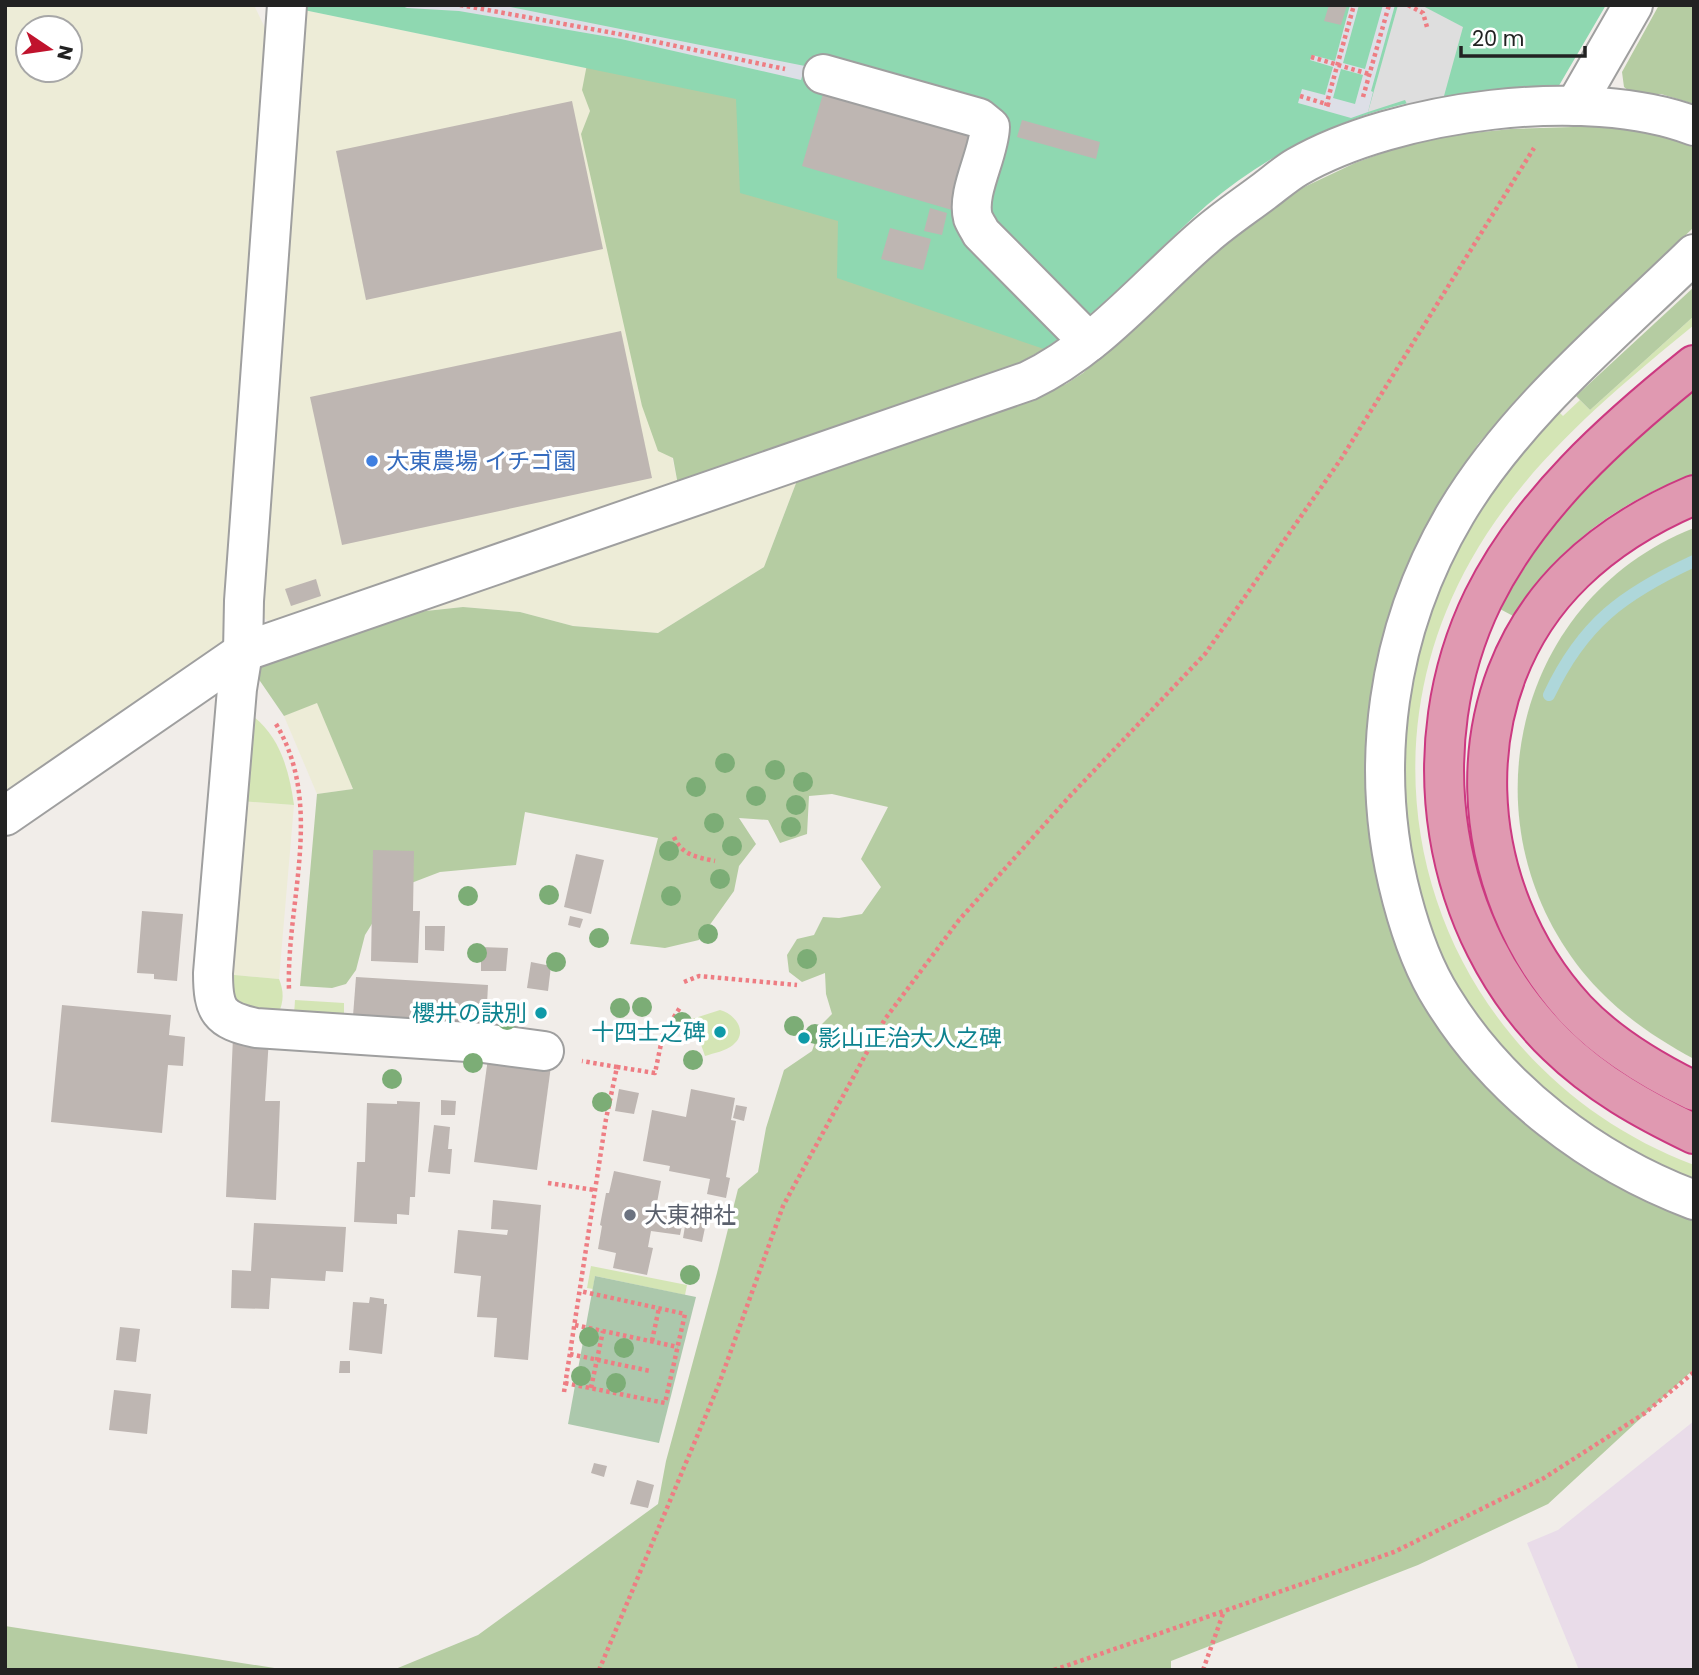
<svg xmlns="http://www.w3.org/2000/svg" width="1699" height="1675" font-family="Poppins,'Noto Sans JP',sans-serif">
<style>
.industrial{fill:#e9dce9}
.farmland{fill:#edecd7;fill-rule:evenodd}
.grass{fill:#d4e5b5}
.forest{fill:#b5cca2}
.cemetery{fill:#acc8ac}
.pitch{fill:#8fd8b1}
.parking{fill:#dedede}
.plaza{fill:#dddfe7;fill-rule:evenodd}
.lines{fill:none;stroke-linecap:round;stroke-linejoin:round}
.stream{stroke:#aed7da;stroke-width:12}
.building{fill:#beb6b2}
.minor-casing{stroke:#9f9f9f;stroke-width:42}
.highway-casing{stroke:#cc3981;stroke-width:42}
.path{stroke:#ee7d83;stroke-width:4.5;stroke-dasharray:3.5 3.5;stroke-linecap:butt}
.minor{stroke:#fff;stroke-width:38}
.highway{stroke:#e099b1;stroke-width:38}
.tree{fill:#7cad76}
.shop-dot{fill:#3f7fe0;stroke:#fff;stroke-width:2.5}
.culture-dot{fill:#0f9aa8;stroke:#fff;stroke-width:2.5}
.worship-dot{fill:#6b7280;stroke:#fff;stroke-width:2.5}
.labels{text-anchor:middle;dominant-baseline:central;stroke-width:7;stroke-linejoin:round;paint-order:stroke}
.shop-label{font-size:23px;fill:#366cbe;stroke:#fff;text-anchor:start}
.culture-label{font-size:23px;fill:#0d838f;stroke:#fff;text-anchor:end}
.worship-label{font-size:23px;fill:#5b616d;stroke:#fff;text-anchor:start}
</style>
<rect width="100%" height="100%" fill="#f1ede9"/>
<polygon class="industrial" points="1694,1421 1694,1670 1579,1670 1527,1543 1558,1530"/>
<g class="farmland">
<path d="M5,5H254L265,28L269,48L226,643L5,796ZM28,28H70V70H28Z"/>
<polygon points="299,9 591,69 678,485 271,624 256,610"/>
<polygon points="798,478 764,567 658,633 573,626 520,612 463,607 398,614"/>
<polygon points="317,702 353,789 317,794 284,716"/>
<polygon points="240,801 294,805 279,979 224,974"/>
</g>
<g class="grass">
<path d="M1694,316V325C1610,394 1525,464 1471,560C1341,790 1448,1072 1694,1165V1181L1629,1153L1548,1094L1489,1034L1458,988L1434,940L1417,889L1404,818L1405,719L1421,639L1445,576L1482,507L1501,477L1557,410L1563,416L1580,400L1590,410Z"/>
<path d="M247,712C279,732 289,769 294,805L240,801Z"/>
<path d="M224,974L279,979C284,991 284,1002 278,1014L255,1013L232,1000Z"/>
<polygon points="295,1000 344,1003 344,1019 294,1015"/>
<path d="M720,1010C735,1014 749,1032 733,1045C726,1051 714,1053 705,1056L692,1019Z"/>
<polygon points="591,1266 687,1285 685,1295 595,1276 593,1289 587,1288"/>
</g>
<g class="forest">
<polygon points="1659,5 1694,5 1694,104 1661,94 1633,94 1624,87 1622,72"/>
<polygon points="588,59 718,62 1047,332 1044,349 1017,364 678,485 673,458 658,451 642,406 581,134 590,111 582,90"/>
<path d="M1606,126C1634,127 1670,132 1694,148V227L1514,402L1478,444L1449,488L1412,555L1388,616L1372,688L1365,749L1367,823L1376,872L1389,922L1504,1103L1555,1146L1582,1164L1694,1219V1369L1548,1504L1418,1565L1171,1661V1670H393L478,1635L658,1504L666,1461L717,1273L738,1189L758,1172L766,1128L784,1070L812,1051L821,1025L832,1014L826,994L825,973L802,982L789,972L787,955L797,939L814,935L823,917L839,918L862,914L881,887L861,859L888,807L832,794L809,796L807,834L780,843L768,820L739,818L756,844L739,866L734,891L699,940L665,948L630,944L658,838L525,812L516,865L440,872L393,890L365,935L356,970L346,984L332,988L300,986L317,794L353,789L317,703L284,716L251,668L398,614L463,607L520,612L573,626L658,633L764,567L798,478L1066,384L1083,373L1199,266L1258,220L1300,189L1355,163L1413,142L1453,135L1511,129Z"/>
<polygon points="1694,287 1694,316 1590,410 1576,396"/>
<path d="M1694,390V474C1618,502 1555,547 1515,617L1500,609C1517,580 1534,551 1555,524C1596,473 1645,432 1694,390Z"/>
<path d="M1694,528V1059C1651,1036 1613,1009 1582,971C1463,822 1514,599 1694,528Z"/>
<polygon points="5,1626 287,1670 5,1670"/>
</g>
<polygon class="cemetery" points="595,1276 696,1297 659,1443 568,1424"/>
<path class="pitch" d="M300,5H1606L1557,89C1520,90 1483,91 1446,96C1359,108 1274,148 1207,205C1153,253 1105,309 1044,349L837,278L838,221L740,193L736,99L299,9Z"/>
<polygon class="parking" points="1398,5 1421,5 1463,27 1444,96 1407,104 1405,100 1368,112"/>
<g class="plaza">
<polygon points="400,5 500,5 805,66 801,80 621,39 459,11 407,8"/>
<path d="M1350,5H1359L1343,63L1365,69L1383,5H1395L1371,91L1373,92L1368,112L1351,118L1298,103L1302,89L1325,95L1333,67L1310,60L1312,55L1335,61ZM1341,69L1363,75L1355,104L1333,98Z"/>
</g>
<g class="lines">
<path class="stream" d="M1549,695C1583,623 1623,594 1694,561"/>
</g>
<g class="building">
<polygon points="1329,5 1347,5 1341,25 1324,21"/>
<polygon points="825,87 975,131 952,210 802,166"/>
<polygon points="572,101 603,249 366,300 336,151"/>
<polygon points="1022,120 1100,142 1096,159 1017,137"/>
<polygon points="930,208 947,213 942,235 924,231"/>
<polygon points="890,228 931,239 923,270 881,259"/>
<polygon points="621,331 652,478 342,545 310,397"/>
<polygon points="316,579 321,596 291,606 285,589"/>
<polygon points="373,850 414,851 413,911 420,911 418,963 371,961"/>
<polygon points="576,854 604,860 591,914 564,907"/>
<polygon points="142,911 183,914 177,981 154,979 154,974 137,973"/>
<polygon points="570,916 583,919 580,928 568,925"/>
<polygon points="425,926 445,926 444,951 425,950"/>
<polygon points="481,947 508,948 506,971 481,971"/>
<polygon points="531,962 551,966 548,991 527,988"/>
<polygon points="356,977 488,985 486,1024 353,1016"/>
<polygon points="62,1005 171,1015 169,1035 185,1037 183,1066 168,1065 162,1133 51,1122"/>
<polygon points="233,1037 269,1038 265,1101 280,1101 276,1200 226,1197"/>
<polygon points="488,1058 551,1066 537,1170 474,1162"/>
<polygon points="619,1089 639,1093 634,1114 615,1111"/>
<polygon points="691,1089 735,1098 731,1120 736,1121 726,1177 730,1178 726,1198 707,1194 710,1179 669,1171 670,1166 643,1161 652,1110 686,1117"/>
<polygon points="441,1100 456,1101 455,1115 441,1115"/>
<polygon points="397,1101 420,1102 415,1197 410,1197 409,1215 397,1214 397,1224 354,1222 357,1162 365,1162 367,1103 397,1104"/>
<polygon points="736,1105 747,1107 744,1121 733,1118"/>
<polygon points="434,1125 450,1127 448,1149 452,1149 450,1174 428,1172"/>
<polygon points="614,1171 661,1181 656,1208 684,1216 680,1235 651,1231 648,1247 653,1248 647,1275 613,1268 616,1253 598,1249 602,1226 600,1225 606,1193 609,1193"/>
<polygon points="493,1200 541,1205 528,1360 494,1357 497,1318 477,1317 481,1276 454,1273 458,1230 507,1235 508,1230 491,1229"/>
<polygon points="687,1214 707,1218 702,1242 683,1238"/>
<polygon points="254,1223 346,1227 343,1272 326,1271 325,1281 271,1278 269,1309 231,1308 232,1270 251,1271"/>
<polygon points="370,1297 384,1299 384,1304 387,1304 382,1354 349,1350 353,1302 369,1303"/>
<polygon points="120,1327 140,1329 136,1362 116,1360"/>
<polygon points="340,1361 350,1361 350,1373 339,1373"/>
<polygon points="114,1390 151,1394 147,1434 109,1430"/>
<polygon points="594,1463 607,1466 604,1477 591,1473"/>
<polygon points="637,1480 654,1485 648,1508 630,1504"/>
</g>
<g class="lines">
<defs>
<g id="minor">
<path d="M287,5L244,601L243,652L237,689L213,973C213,1011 219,1020 256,1028L483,1043L544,1051"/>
<path d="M823,74L979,118L990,127C989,155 966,192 973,218C975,223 979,229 981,233L1089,342"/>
<polyline points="1575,106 1633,5"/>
<path d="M1694,254C1611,335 1515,414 1456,513C1387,629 1367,768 1402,899C1411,933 1423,968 1442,998C1499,1091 1593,1162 1694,1200"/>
<path d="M5,816L243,652L1028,381C1096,349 1147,286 1204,237C1222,221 1243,207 1263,192C1274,184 1285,174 1297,167C1396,110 1587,85 1694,126"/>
</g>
<g id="highway">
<path d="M1694,365C1613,430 1530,504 1483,599C1412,745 1439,930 1557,1045C1597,1084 1644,1110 1694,1134"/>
<path d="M1694,495C1649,514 1609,538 1574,572C1451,691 1465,890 1576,1010C1609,1045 1651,1070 1694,1091"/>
</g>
</defs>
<use href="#minor" class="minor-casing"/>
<use href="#highway" class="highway-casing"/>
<g class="path">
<polyline points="460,5 619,34 785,69"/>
<polyline points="1408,5 1423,13 1427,27"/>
<polyline points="1311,57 1369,74"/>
<polyline points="1300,96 1333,106"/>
<polyline points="1363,97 1389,5"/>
<polyline points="1326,106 1354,5"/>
<path d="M276,724C325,806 286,902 289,990"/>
<path d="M674,837C682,855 696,857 715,861"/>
<polyline points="684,982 699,976 797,985"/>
<polyline points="617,1067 655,1073 663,1034 681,1006"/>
<polyline points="548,1183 595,1190"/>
<polyline points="575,1325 678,1347"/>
<polyline points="652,1341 659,1308"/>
<polyline points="570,1354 650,1371"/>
<polyline points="565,1383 665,1403 685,1314 580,1291"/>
<polyline points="591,1388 603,1331"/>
<polyline points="564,1392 606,1119 617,1067 582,1061"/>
<polyline points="599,1670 719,1384 783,1206 885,1019 959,920 1069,797 1205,654 1341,459 1534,148"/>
<polyline points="1054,1670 1394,1552 1544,1478 1645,1413 1694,1372"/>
<polyline points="1203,1670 1224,1611"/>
</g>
<use href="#minor" class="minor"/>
<use href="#highway" class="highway"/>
</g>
<g class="tree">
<circle cx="725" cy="763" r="10"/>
<circle cx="775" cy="770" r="10"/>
<circle cx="803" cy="782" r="10"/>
<circle cx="696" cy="787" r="10"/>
<circle cx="756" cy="796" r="10"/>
<circle cx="796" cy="805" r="10"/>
<circle cx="714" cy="823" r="10"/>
<circle cx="791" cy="827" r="10"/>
<circle cx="732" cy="846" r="10"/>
<circle cx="669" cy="851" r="10"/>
<circle cx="720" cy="879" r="10"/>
<circle cx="549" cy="895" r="10"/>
<circle cx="468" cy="896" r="10"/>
<circle cx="671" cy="896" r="10"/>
<circle cx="708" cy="934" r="10"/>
<circle cx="599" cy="938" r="10"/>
<circle cx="477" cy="953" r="10"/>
<circle cx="807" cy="959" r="10"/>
<circle cx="556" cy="962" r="10"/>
<circle cx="642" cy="1007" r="10"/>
<circle cx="620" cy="1008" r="10"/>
<circle cx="507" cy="1020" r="10"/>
<circle cx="682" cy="1022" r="10"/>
<circle cx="794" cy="1026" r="10"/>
<circle cx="815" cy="1034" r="10"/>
<circle cx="693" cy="1060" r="10"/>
<circle cx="473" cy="1063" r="10"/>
<circle cx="392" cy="1079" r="10"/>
<circle cx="602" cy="1102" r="10"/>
<circle cx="690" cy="1275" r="10"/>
<circle cx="589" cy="1337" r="10"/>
<circle cx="624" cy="1348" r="10"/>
<circle cx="581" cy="1376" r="10"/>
<circle cx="616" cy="1383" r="10"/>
</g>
<circle class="shop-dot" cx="372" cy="461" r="7"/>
<g class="culture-dot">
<circle cx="541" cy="1013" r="7"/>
<circle cx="720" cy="1032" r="7"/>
<circle cx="804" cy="1038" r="7"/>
</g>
<circle class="worship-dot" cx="630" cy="1215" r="7"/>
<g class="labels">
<g class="shop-label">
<text x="386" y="461">大東農場 イチゴ園</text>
</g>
<g class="culture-label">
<text x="527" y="1013">櫻井の訣別</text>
<text x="706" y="1032">十四士之碑</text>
<text x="818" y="1038" text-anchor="start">影山正治大人之碑</text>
</g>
<g class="worship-label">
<text x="644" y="1215">大東神社</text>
</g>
</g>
<rect width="1699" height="1675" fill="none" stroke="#222222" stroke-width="14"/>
<g transform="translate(49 49) rotate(103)"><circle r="33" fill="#ffffff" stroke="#a7a7a7" stroke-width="2"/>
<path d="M0-5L12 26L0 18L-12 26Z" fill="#c0132d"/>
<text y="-10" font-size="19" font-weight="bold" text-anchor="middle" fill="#222222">N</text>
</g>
<path d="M1461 46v10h124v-10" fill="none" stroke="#222222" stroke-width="3.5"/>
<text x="1472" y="46" font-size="21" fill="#222222" stroke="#ffffff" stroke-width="5" paint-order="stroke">20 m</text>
</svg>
